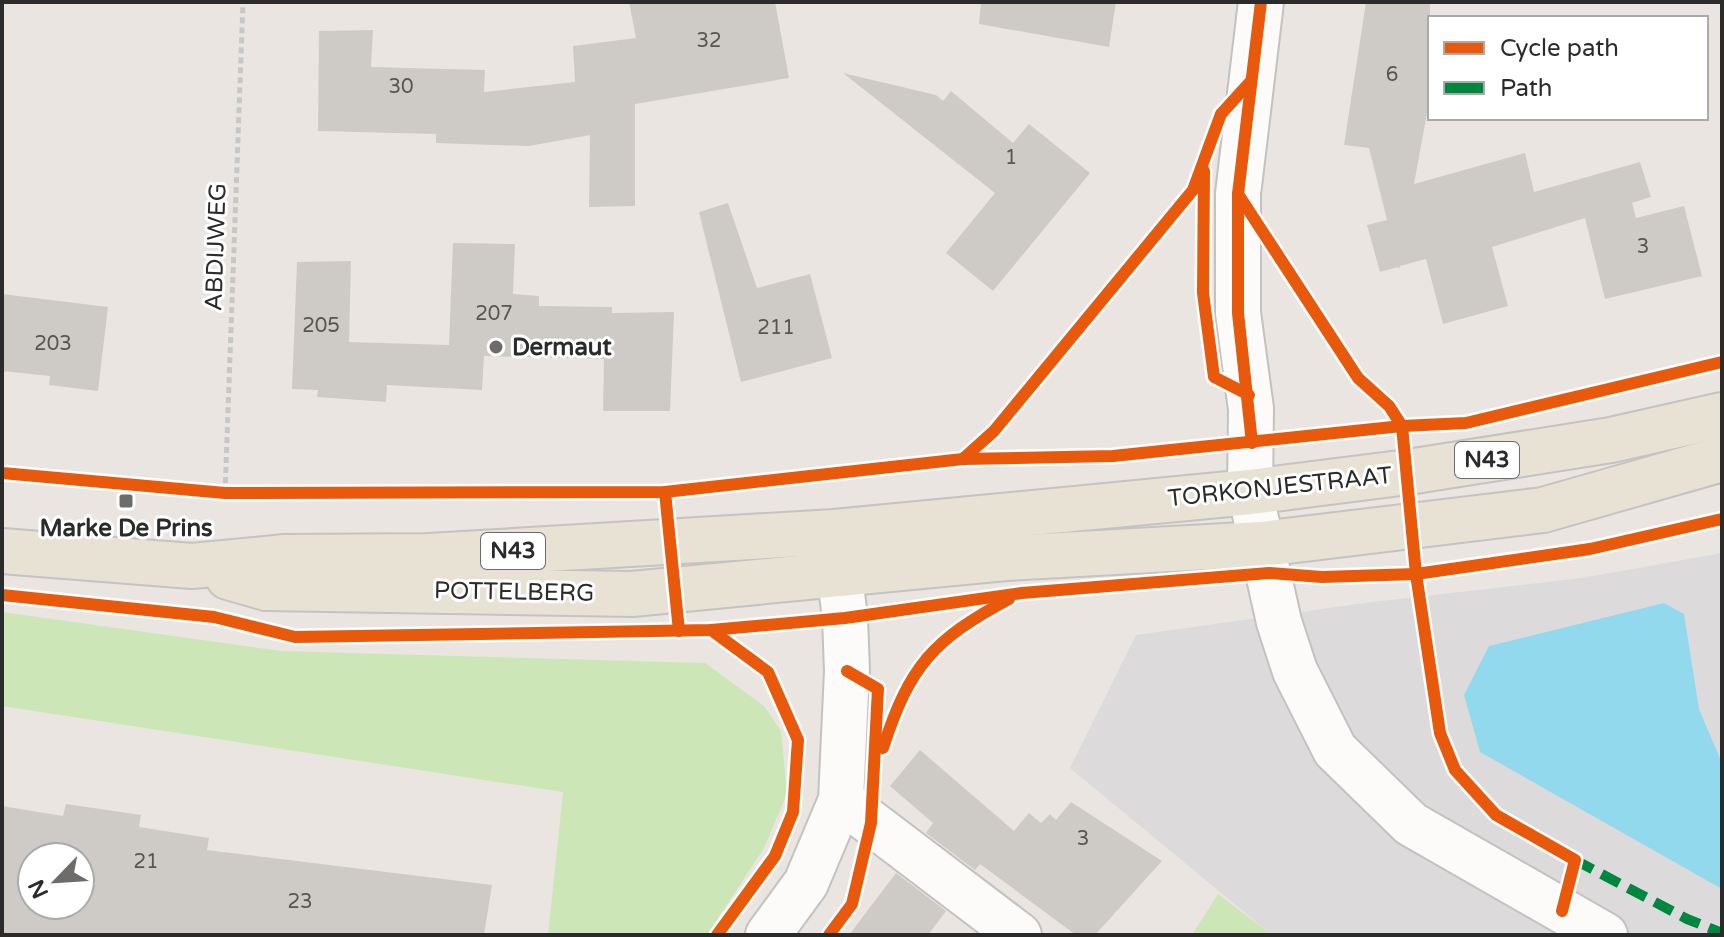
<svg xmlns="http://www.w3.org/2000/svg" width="1724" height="937" font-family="'Varela Round',sans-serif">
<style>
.industrial{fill:#dddadc}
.green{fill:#cde6b8}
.water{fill:#92d9ed}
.building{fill:#cecbc7;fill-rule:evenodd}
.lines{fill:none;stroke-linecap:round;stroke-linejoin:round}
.minor-casing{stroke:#c3c2c1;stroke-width:48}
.primary-casing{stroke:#c5c3c1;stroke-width:48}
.path{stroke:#c8c7c7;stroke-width:5;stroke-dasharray:6 4;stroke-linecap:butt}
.minor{stroke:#fcfbfa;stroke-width:44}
.primary{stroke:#e7e2d3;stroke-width:44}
.quiet{stroke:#00873e;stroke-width:10;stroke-dasharray:20 10;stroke-linecap:butt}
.cycleway-casing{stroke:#fff;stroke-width:17}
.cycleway{stroke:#e8590c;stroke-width:12}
.poi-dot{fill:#6e6c6a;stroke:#fff;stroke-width:3}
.labels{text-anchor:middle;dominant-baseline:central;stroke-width:6;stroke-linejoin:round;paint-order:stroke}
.number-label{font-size:20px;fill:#565554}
.shield{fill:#fff;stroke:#6b6b6b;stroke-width:2}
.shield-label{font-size:22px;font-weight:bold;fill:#2b2b2b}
.street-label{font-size:24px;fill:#2b2b2b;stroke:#fff}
.poi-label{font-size:24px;font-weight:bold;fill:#2b2b2b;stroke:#fff;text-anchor:start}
</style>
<rect width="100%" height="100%" fill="#eae5e0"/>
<polygon class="industrial" points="1722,553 1722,935 1272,935 1070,768 1136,635 1364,603 1582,578"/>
<g class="green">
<polygon points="2,612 281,651 705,663 764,706 781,731 787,794 764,848 707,935 548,935 563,792 2,706"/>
<polygon points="1218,894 1272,935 1192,935"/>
</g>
<polygon class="water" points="1664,603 1684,614 1699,709 1722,763 1722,889 1480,752 1464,695 1489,646"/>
<g class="building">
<polygon points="629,2 775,2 789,78 635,104 635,206 589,207 590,135 529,146 436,143 436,134 318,131 319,31 373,30 371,67 485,70 484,92 575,82 573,46 636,38"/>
<polygon points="981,2 1116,2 1109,47 979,24"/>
<polygon points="1366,2 1430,2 1430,97 1414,184 1525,153 1534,192 1640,162 1651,197 1632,203 1636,218 1684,206 1702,276 1605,299 1585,218 1492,247 1508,306 1443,324 1426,259 1400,266 1399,269 1398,267 1380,272 1367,225 1387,220 1369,148 1344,145"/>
<polygon points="843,73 936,95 943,101 951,91 1013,143 1029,124 1090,173 993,291 946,253 995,193"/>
<polygon points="728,203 757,288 810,274 832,358 741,382 699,212"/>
<polygon points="453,243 515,244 513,294 539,296 539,306 612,307 612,313 674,312 670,411 603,411 604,359 484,356 482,390 387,385 386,402 317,397 318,390 292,389 297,262 351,261 349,342 449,345"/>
<polygon points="2,294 108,307 98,391 49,385 50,376 2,371"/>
<polygon points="920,750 1014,831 1029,813 1041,823 1050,814 1056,820 1071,802 1162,861 1095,935 1076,935 980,864 975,870 926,833 933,823 890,786"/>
<path d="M66,804L141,815L139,827L209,838L207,850L492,885L484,935H2V806L63,816ZM32,857H80V905H32Z"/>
<polygon points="896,873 946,911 928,935 849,935"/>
</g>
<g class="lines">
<defs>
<g id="minor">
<polyline points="1261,2 1238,194 1238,313 1251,409 1250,492 1279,622 1295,671 1335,750 1411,824 1605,935"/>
<polyline points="841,800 1019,935"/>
<polyline points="768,935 806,883 841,800 847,671 845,618 835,538"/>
</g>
<g id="primary">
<polyline points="2,551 192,566 285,557 429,556 834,532 1250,492 1408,472 1611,440 1722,415"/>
<polyline points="228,577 266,588 632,594 1006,558 1262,544 1543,510 1722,459"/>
</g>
</defs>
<use href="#minor" class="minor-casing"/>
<use href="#primary" class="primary-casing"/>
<polyline class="path" points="225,493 243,2"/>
<use href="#minor" class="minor"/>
<use href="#primary" class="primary"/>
<polyline class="quiet" points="1575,860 1687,919 1722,933"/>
<defs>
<g id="cycleway">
<polyline points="1204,171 1203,293 1214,377 1249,395"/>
<polyline points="1238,194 1358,378 1389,406 1402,426 1416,574 1440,733 1455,770 1496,815 1575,860 1562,911"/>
<polyline points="1252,443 1238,313 1238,194 1261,2"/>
<polyline points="963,459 994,431 1193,190 1221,114 1251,81"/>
<polyline points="2,473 225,493 665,492 963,459 1113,456 1402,426 1466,423 1722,362"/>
<polyline points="665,492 679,631"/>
<polyline points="2,595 214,617 295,637 711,630 845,618 1022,593 1269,573 1322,577 1416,574 1590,549 1722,519"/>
<polyline points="711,630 768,672 798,740 793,812 775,856 717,935"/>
<path d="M883,748C910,665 933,640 1009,599"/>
<polyline points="829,935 852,904 871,823 878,689 847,671"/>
</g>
</defs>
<use href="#cycleway" class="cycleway-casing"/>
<use href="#cycleway" class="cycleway"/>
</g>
<g class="poi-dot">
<circle cx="496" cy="347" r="8"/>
<rect x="118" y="493" width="16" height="16" rx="4"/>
</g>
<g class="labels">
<g class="number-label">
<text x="709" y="41">32</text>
<text x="1392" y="75">6</text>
<text x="401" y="87">30</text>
<text x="1011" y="158">1</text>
<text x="1643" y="247">3</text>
<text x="494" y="314">207</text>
<text x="321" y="326">205</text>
<text x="776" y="328">211</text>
<text x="53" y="344">203</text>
<text x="1083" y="839">3</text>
<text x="146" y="862">21</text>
<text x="300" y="902">23</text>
</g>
<g class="shield">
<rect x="1455" y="442" width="64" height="36" rx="6"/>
<rect x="481" y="533" width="64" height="36" rx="6"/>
</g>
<g class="shield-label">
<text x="1487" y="460">N43</text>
<text x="513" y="551">N43</text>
</g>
<g class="street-label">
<text transform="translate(216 247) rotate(-88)">ABDIJWEG</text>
<text transform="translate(1280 487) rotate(-6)">TORKONJESTRAAT</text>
<text transform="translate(514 592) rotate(1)">POTTELBERG</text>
</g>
<g class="poi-label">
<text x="512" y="347">Dermaut</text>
<text x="126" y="528" text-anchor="middle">Marke De Prins</text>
</g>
</g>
<rect width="1724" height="937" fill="none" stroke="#2b2b2b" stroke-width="8"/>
<rect x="1428" y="16" width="280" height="104" fill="#ffffff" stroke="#aaaaaa" stroke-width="2"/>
<rect x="1444" y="42" width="40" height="12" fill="#e8590c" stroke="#aaaaaa" stroke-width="2"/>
<text x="1500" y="56" font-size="24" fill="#2b2b2b">Cycle path</text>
<rect x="1444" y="82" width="40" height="12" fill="#00873e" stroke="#aaaaaa" stroke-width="2"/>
<text x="1500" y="96" font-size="24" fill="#2b2b2b">Path</text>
<g transform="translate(56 881) rotate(245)"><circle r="38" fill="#ffffff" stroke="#aaaaaa" stroke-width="2"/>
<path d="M0-6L14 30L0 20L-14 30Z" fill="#6e6c6a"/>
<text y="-12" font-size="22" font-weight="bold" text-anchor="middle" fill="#2b2b2b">N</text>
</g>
</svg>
